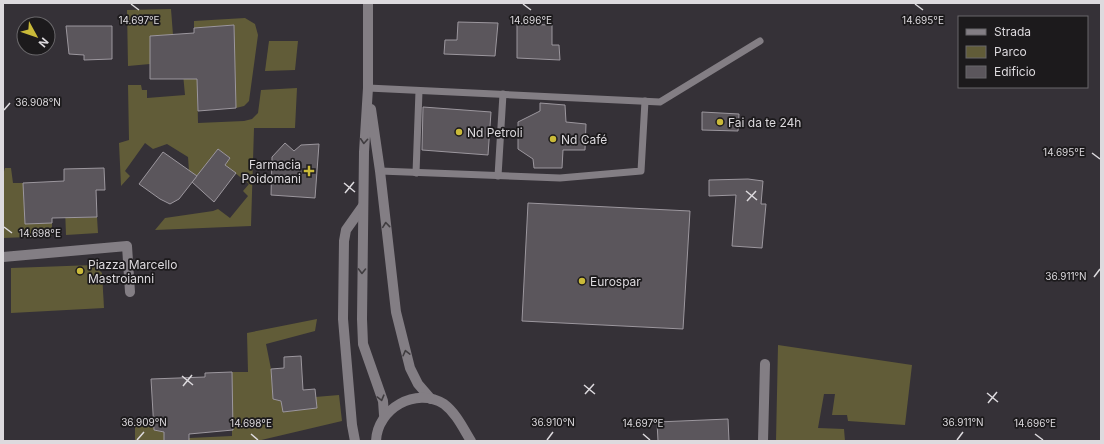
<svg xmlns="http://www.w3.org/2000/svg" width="1104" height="444" font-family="Inter,sans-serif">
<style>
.green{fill:#615c38}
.building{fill:#5b565c;stroke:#9c979e}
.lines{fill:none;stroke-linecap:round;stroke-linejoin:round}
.service{stroke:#837e84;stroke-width:7}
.minor{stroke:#837e84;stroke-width:10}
.secondary{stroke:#837e84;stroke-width:10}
.oneway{stroke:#403d40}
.ticks{fill:none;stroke:#dddade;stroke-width:1.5}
.poi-dot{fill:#caba39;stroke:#1c1a1c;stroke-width:1.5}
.labels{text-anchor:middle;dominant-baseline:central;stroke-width:3.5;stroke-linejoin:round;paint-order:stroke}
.poi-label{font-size:12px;fill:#dddade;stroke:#1c1a1c;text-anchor:start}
.ticks-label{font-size:10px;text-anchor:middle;fill:#dddade;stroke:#1c1a1c;stroke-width:3.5;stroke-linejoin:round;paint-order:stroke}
</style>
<rect width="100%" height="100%" fill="#353137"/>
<g class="green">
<polygon points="171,9 173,35 150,36 150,64 128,66 127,10"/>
<polygon points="245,18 255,24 258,35 249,101 244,106 236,108 234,25 194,28 194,21"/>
<polygon points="269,41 298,41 295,70 265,71"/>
<polygon points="183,74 197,74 198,123 244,121 252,119 258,113 261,90 297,88 295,128 254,128 251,226 155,230 165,218 213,211 218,209 230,218 248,196 243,191 249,184 225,165 230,158 218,149 197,176 189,171 188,157 167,144 153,149 145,143 125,171 130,176 121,186 119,143 129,140 128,85 141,85 142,90 147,90 147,98 185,95"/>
<polygon points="5,168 11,168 13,183 23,183 25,223 52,223 52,236 3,238 3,175"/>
<polygon points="65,209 73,218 97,217 98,233 66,235"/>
<polygon points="94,265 102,273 104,308 11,313 11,268"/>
<polygon points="317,319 315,331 266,344 271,369 273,399 281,401 283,412 317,408 315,397 339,395 342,421 257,441 189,441 189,438 232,436 232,372 248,372 247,333"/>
<polygon points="778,345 912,365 905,425 848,421 847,415 832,415 835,394 824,394 818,428 844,429 845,441 776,441"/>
<polygon points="135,421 153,421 154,430 164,432 164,441 135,441"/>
</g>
<g class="building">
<polygon points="458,22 498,23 495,56 444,54 445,40 457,40"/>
<polygon points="517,24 552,25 552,45 559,45 560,60 517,58"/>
<polygon points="234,25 236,108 198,111 197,79 150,79 150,36 194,33 194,28"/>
<polygon points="66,26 112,26 112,59 84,60 84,55 69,54"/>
<polygon points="540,103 565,105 566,122 586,124 585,150 563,150 562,168 534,168 533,159 518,149 518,122 540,111"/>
<polygon points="423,107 491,112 488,155 422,150"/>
<polygon points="702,112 739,114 738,131 702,130"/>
<polygon points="285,143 294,151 301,145 319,144 315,198 271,195 272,157"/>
<polygon points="218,149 230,158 225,165 236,173 214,202 192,182"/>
<polygon points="163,152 197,176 179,199 170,204 160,199 139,184"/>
<polygon points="104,168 105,190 96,190 97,217 52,218 52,223 25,224 23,183 64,181 64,169"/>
<polygon points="748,179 763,181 761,204 766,204 762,248 732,246 736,195 709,196 709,180"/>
<polygon points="528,203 690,211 683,329 522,321"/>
<polygon points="301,356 303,390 315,389 317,408 283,412 281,401 273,399 271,369 284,368 284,357"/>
<polygon points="232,372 233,430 189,434 189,441 164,441 164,432 154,430 151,379 205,377 205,373"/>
<polygon points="728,419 729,441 658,441 657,422"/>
</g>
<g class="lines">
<g class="service">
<polyline points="368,88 660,102 760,41"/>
<polyline points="380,171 560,178 641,171 645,101"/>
<polyline points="416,173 419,91"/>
<polyline points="498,176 503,94"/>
</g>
<g class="minor">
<polyline points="3,257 127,246 130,292"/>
<polyline points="355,441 352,425 343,319 344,241 346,230 363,206"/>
<polyline points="763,441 765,364"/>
</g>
<g class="secondary">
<polyline points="368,3 368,88 364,152 362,319 363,344 383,401 384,415"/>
<polyline points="371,109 380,171 396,312 410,368 418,384 431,399"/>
<path d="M376,441C377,409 416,386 444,404C456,413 463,428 471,441"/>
</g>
</g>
<defs><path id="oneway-chevron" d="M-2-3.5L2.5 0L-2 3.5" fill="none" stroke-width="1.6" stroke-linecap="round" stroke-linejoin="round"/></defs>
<g class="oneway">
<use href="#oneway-chevron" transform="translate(364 141) rotate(94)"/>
<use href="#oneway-chevron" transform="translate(386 225) rotate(-96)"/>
<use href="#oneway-chevron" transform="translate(362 271) rotate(91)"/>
<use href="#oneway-chevron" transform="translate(406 353) rotate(-104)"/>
<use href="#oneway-chevron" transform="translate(381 398) rotate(75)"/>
</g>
<path class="ticks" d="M131,4L139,10M523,4L531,10M915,4L923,10M4,110L10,103M1092,153L1100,159M344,183L355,192M746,191L757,200M345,193L354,182M747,201L756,191M4,227L12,233M1094,277L1100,269M182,376L193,385M584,385L595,394M183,386L192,375M987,393L998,402M585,394L594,384M988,403L997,392M251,434L258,440M643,434L650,440M1035,434L1043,440M137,440L144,432M547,440L553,432M957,440L963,432"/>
<g class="poi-dot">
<circle cx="720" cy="122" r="4"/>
<circle cx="459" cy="132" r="4"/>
<circle cx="553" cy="139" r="4"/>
<path d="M307 165h4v4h4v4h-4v4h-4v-4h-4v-4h4z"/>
<circle cx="80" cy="271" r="4"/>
<circle cx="582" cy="281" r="4"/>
</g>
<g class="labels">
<g class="poi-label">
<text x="728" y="122">Fai da te 24h</text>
<text x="467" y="132">Nd Petroli</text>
<text x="561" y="139">Nd Café</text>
<text x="301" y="164" text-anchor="end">Farmacia<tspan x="301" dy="14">Poidomani</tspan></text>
<text x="88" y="264">Piazza Marcello<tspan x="88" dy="14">Mastroianni</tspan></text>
<text x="590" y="281">Eurospar</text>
</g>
</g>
<g class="ticks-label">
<text x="139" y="24">14.697°E</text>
<text x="531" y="24">14.696°E</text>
<text x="923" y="24">14.695°E</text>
<text x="38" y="106">36.908°N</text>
<text x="1064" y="156">14.695°E</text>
<text x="40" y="237">14.698°E</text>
<text x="1066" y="280">36.911°N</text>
<text x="144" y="426">36.909°N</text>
<text x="553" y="426">36.910°N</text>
<text x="963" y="426">36.911°N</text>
<text x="251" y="427">14.698°E</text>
<text x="643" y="427">14.697°E</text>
<text x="1035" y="427">14.696°E</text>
</g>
<rect width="1104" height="444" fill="none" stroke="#dddade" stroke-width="8"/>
<rect x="958" y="16" width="130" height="72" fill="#1c1a1c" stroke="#69676a"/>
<rect x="966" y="29" width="20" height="6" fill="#837e84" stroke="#69676a"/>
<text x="994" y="36" font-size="12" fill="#dddade">Strada</text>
<rect x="966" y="46" width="20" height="12" fill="#615c38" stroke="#69676a"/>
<text x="994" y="56" font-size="12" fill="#dddade">Parco</text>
<rect x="966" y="66" width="20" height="12" fill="#5b565c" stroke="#69676a"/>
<text x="994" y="76" font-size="12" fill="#dddade">Edificio</text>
<g transform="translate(36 36) rotate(130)"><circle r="19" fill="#1c1a1c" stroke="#69676a"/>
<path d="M0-3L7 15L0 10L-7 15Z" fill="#caba39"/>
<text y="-6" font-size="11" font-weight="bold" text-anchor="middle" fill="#dddade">N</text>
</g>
</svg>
